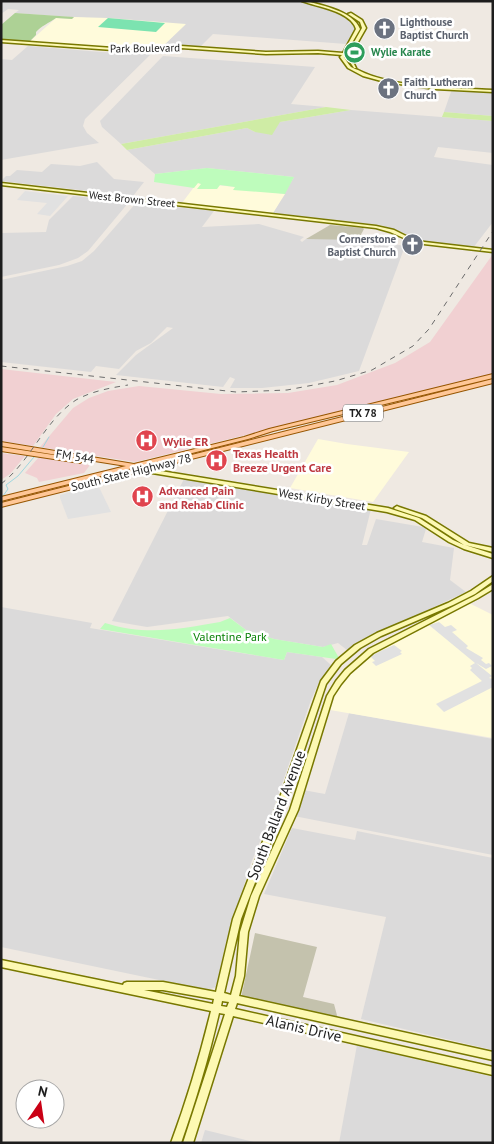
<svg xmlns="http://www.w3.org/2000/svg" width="494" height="1144" font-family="'PT Sans',sans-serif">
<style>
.residential{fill:#dbdada}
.commercial{fill:#f1d0d2}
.education{fill:#fffbdb}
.construction{fill:#c4c2ad}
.grass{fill:#cfeca5}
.forest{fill:#add195}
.park{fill:#befcbc}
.pitch{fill:#7ce3b0}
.parking{fill:#e1e1e1}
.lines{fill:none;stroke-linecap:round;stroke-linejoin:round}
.stream{stroke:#a0d7df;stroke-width:1}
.secondary-casing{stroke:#787800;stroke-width:3}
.primary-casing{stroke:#965500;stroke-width:2}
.secondary{fill:#fdf9b3;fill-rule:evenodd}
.primary{fill:#ffc797;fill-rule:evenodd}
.rail{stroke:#6b6b6b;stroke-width:1;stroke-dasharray:5.5 5.5;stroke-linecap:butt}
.labels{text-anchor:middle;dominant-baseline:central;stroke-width:5;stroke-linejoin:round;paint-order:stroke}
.far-worship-label{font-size:11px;font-weight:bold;fill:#5b616d;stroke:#fff;text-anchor:start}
.far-street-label{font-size:11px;fill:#1d1d1d;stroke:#fff}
.far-leisure-label{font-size:11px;font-weight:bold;fill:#27864d;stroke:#fff;text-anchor:start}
.shield{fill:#fff;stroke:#616161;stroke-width:1}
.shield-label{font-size:11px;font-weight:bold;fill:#1d1d1d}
.health-label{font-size:12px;font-weight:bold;fill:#be3a42;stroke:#fff;text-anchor:start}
.street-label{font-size:12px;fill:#1d1d1d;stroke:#fff}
.park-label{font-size:12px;fill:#088106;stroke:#fff}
.near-street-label{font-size:15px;fill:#1d1d1d;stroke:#fff}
</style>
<rect width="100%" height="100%" fill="#efe9e2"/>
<g class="residential">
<polygon points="1,1 302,1 339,14 352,21 356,28 346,44 213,34 200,47 163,46 185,25 15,13 19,10 8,9 1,14"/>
<polygon points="28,46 101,52 151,54 85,119 83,126 87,133 99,143 1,160 1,59 12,60"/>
<polygon points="163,56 315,67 291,104 326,107 121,144 102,127 100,121"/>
<polygon points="452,89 493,93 493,116 444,112"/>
<polygon points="351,110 493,121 493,153 438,147 434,157 493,165 493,222 473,248 416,240 404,233 381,225 273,213 294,177 207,168 155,174 127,150 247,128 255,132 280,122"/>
<polygon points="97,162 114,179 144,182 133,196 1,181 6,176 10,176 17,170 42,172 51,164 80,166"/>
<polygon points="73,196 129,202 88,251 78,258 59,265 1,277 1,233 46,232 49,220"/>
<polygon points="136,203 214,211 202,227 259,224 304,237 300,240 302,242 306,239 343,239 359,240 384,245 386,243 405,246 359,371 309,383 262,388 230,388 235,379 230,377 223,387 116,375 136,355 173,328 167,327 151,343 136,351 119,369 96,366 91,372 1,362 1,280 67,266 82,261 94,251"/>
<polygon points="184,479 371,509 362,545 367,545 376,519 423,527 426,529 422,542 454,548 450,580 466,592 376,634 347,650 338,643 323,647 274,639 246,630 228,616 147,627 112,621"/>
<polygon points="1,607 92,623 90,628 284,660 287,652 322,657 331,665 319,682 311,700 272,813 251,863 226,942 216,987 207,990 1,947"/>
<polygon points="349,713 493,739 493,855 294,816 303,790 325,794"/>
<polygon points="292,828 355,840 357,831 493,858 493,1050 361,1019 386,917 264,894"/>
<polygon points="357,1045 493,1077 493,1143 339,1143"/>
<polygon points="205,1130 258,1143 201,1143"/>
</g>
<g class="commercial">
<polygon points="493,254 493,375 135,462 40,447 73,408 89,398 108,391 139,386 221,394 288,393 337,385 395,363 430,342"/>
<polygon points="1,369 116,382 73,399 56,414 33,446 1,441"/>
<polygon points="1,453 25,456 10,474 1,480"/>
<polygon points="39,457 90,465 84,473 39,482 37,478 25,473"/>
</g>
<g class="education">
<polygon points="74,17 108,18 186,24 163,46 115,48 29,42 56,18 72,19"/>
<polygon points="197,183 235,187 285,194 273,213 182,203"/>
<polygon points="318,439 347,444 409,452 373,502 290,488"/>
<polygon points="469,603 493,615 493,738 330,710 337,690 348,674 364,659 377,650"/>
</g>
<g class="construction">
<polygon points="330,225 363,228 364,229 358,240 306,239"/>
<polygon points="255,933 317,947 303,997 334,1004 338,1019 241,998"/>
</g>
<g class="grass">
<polygon points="326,107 351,110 280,122 272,135 255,132 247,128 127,150 121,144"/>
<polygon points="444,112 493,116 493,121 442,117"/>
</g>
<path class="forest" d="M15,13L74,17L72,19L56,18C49,23 41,26 36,32V35L29,42L1,39V25Z"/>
<g class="park">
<polygon points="207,168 294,177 285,194 233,190 235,187 220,185 217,189 197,189 201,184 198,183 194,188 154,182 155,174"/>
<path d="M230,618L246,630L274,639L323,647L331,644L339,658L336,659L287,652L284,660L100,629L105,623C147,636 179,629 220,622Z"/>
</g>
<polygon class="pitch" points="108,18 165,23 156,32 98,27"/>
<g class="parking">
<polygon points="25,191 68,196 50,216 37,214 47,203 17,200"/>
<polygon points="95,485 96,487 99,487 111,512 68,519 60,498 60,495"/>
<polygon points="439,622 445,627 451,625 457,630 452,632 468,646 466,648 483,658 481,660 486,664 489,663 492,666 486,669 476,663 492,676 489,678 493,679 493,687 444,712 436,704 482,681 470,670 472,668 470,666 475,663 429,625"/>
<polygon points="394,645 402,651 400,652 402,654 376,666 372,662 375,661 370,656"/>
</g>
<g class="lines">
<g class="stream">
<polyline points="43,447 49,437"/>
<polyline points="3,496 8,489 6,485 18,476 34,457"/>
</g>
<defs>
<g id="secondary">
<path d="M302,1H307C323,6 353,11 360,29L346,53H348L362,28L360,22L348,14L351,13L362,20L366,28L350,56L356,68H354L346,56L347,55H345L344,57C346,60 348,64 351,67C353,68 355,69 358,70C393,88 453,88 493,90V92L435,89L385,82L363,76L348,68L340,57L342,55L318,53L266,54L181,48L113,50L1,42V40L113,48L181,46L266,52L318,51L343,53L356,29C351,11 317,7 302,1Z"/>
<polygon points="1,183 376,226 394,230 416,241 493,250 493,252 415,243 390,232 376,228 1,185"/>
<polygon points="142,468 388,508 419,518 453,540 464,545 422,518 395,509 394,508 397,506 399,507 426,516 469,543 493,548 493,552 465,545 493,554 493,558 464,549 449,542 415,520 387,512 140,471 139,470 140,469"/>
<path d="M493,576V581L475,594L453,605L381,636L360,648L341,664L326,684L290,792L241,919L224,993L231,995L236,976L240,932L251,896L290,810L327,696L336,681L345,670L369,649L474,596L493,584V589L478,598L373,653L350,673L341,684L333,696L298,810L259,896L248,932L244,976L239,996L493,1052V1060L237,1003L235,1009L493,1067V1075L233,1016L193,1143H183L225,1014L219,1013C209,1057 196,1100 181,1143H171C187,1100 200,1056 211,1011L1,967V960L123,985L124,983L127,982H163L216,992L233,919L282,792L321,681L336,661L355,645L377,633L448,603L471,591ZM144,990H163L214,999L213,1004ZM222,1001L229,1002L227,1007L221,1006Z"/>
</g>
<g id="primary">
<polygon points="493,374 493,378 273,431 248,439 1,501 1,497 126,466 1,446 1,442 134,464 244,437 269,429"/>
<polygon points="493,379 493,383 1,507 1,503"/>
<polygon points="1,447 80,459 83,461 80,463 1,451"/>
</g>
</defs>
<use href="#secondary" class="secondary-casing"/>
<use href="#primary" class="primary-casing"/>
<use href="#secondary" class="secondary"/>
<use href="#primary" class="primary"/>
<g class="rail">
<polyline points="1,366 236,392 287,390 335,381 372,370 413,346 429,329 493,231"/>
<path d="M1,484C31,461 44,421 76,400C92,391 110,388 128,385"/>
</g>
</g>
<defs>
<symbol id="church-disc" viewBox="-11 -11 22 22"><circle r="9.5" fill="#6b7280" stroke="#fff"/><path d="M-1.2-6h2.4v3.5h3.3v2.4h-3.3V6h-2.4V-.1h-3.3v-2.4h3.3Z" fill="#fff"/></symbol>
<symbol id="stadium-disc" viewBox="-11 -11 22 22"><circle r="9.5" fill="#2e9e5b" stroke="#fff"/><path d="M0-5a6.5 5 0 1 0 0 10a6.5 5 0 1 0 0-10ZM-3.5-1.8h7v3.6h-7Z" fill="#fff"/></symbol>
<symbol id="hospital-disc" viewBox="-11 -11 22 22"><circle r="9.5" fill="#e0444e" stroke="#fff"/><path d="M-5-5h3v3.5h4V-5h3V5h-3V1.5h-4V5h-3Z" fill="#fff"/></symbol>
</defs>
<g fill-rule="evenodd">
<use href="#church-disc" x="372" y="16" width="25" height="25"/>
<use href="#stadium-disc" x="342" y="40" width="25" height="25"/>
<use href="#church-disc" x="376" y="76" width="25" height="25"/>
<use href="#church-disc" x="400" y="232" width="25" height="25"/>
<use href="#hospital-disc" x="134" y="428" width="25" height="25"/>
<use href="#hospital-disc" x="204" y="448" width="25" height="25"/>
<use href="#hospital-disc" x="130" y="484" width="25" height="25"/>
</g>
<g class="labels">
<g class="far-worship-label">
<text x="400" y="22">Lighthouse<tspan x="400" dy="13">Baptist Church</tspan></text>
<text x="404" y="82">Faith Lutheran<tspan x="404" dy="13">Church</tspan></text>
<text x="396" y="239" text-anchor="end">Cornerstone<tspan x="396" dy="13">Baptist Church</tspan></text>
</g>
<g class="far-street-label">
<text transform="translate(145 48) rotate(-1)">Park Boulevard</text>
<text transform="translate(132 199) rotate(6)">West Brown Street</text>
</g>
<g class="far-leisure-label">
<text x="371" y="52">Wylie Karate</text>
</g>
<rect class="shield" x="343" y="404.5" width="40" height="17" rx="4"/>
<g class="shield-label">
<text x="363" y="413">TX 78</text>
</g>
<g class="health-label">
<text x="163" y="441">Wylie ER</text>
<text x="233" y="453">Texas Health<tspan x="233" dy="14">Breeze Urgent Care</tspan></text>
<text x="159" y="490">Advanced Pain<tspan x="159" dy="14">and Rehab Clinic</tspan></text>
</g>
<g class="street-label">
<text transform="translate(75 456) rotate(9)">FM 544</text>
<text transform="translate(131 472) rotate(-14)">South State Highway 78</text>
<text transform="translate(322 499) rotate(9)">West Kirby Street</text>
</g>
<g class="park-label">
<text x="230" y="636">Valentine Park</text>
</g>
<g class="near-street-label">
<text transform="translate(276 815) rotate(-69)">South Ballard Avenue</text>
<text transform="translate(304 1028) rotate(13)">Alanis Drive</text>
</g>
</g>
<rect width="494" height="1144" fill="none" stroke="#1d1d1d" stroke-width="5"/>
<g transform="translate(40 1104) rotate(13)"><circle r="24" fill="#ffffff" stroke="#a5a5a5"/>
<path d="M0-4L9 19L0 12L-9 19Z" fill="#ca0015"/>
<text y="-8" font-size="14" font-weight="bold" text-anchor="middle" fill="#1d1d1d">N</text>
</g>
</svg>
